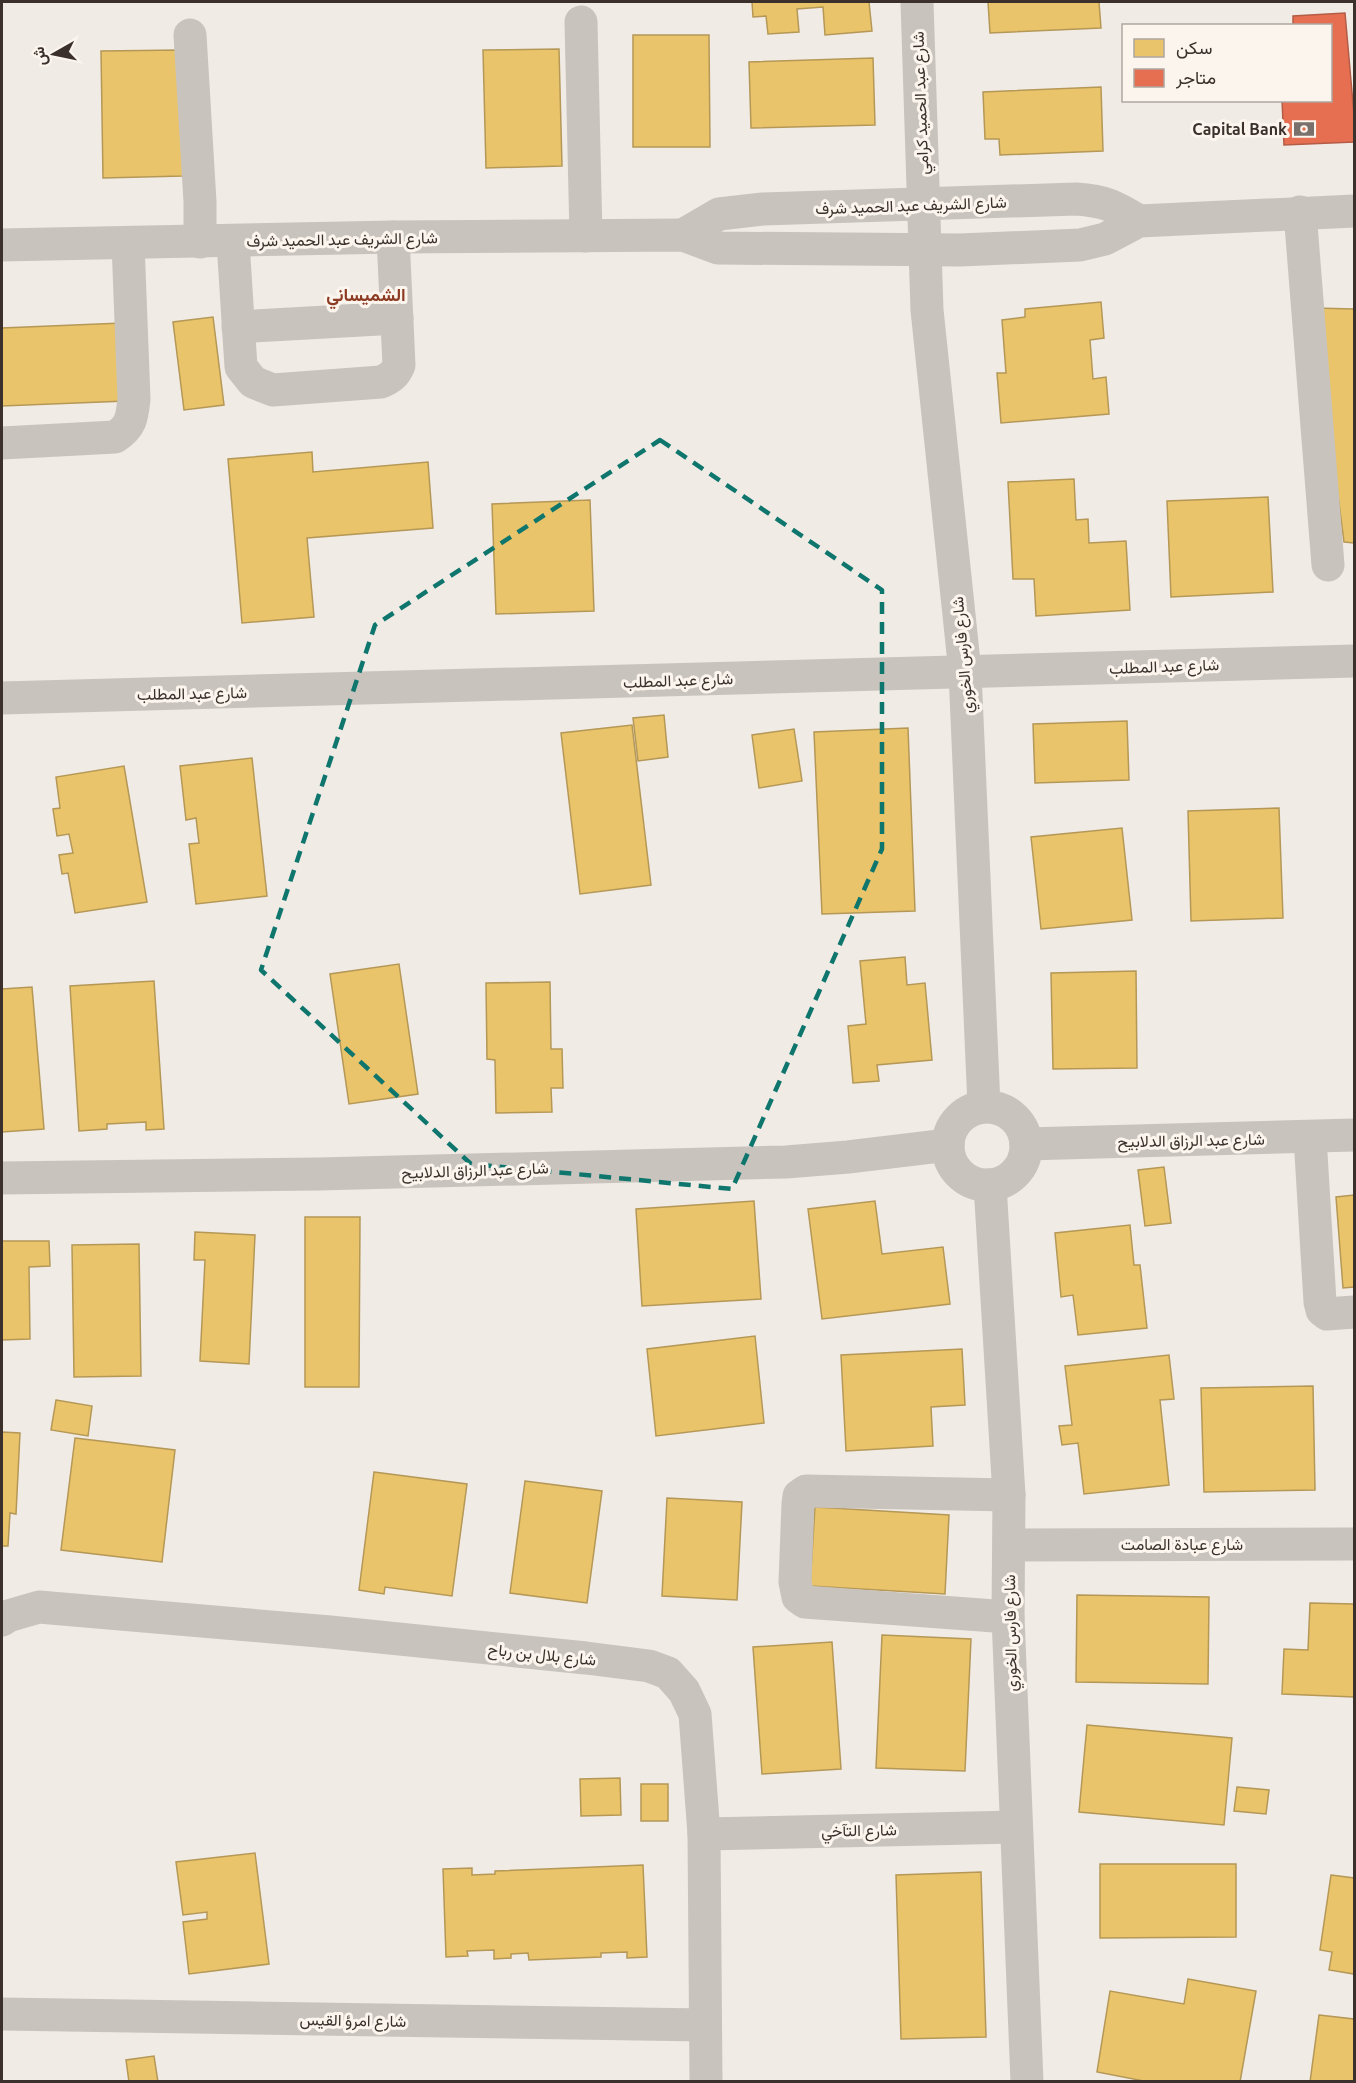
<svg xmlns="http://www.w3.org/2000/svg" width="1356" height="2083" font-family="Ubuntu,Vazirmatn,sans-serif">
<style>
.homes{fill:#e9c46a;stroke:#b59857;stroke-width:1.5}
.shops{fill:#e76f51;stroke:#b35c46;stroke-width:1.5}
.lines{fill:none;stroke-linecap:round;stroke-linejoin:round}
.minor{stroke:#c9c3be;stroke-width:33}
.marked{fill:none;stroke:#0f766e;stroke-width:4.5;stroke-dasharray:12 8;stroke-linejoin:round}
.labels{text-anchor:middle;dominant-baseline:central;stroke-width:6;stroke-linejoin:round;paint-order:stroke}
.street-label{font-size:16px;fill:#3b302b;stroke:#fbf5ee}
.poi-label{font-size:16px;font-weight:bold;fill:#3b302b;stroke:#fbf5ee;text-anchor:end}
.neighbourhood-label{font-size:18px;font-weight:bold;fill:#8c3b22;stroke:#fbf5ee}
</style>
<rect width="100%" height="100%" fill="#f0ebe5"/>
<g class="homes">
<polygon points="752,2 869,2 872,31 825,35 823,7 797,9 799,32 768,34 766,16 753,17"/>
<polygon points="988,2 1099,2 1101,28 990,33"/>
<polygon points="633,35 709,35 710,147 633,147"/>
<polygon points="559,49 562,166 486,168 483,50"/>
<polygon points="181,50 183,176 103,178 101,51"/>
<polygon points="873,58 875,125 751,128 749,62"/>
<polygon points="1101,87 1103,151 1000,155 999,139 985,139 983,92"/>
<polygon points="1101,302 1104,338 1090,340 1093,379 1106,377 1109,414 1001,423 997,373 1006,373 1002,320 1025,317 1025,309"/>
<polygon points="1314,308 1354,309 1354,543 1344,542"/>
<polygon points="213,317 224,405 184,410 173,322"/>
<polygon points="122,323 126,401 2,406 2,328"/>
<polygon points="312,452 313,472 428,462 433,528 307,538 314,617 242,623 228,459"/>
<polygon points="1074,479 1076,520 1088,519 1089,543 1126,541 1130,610 1036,616 1034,579 1013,579 1008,482"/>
<polygon points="1268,497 1273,592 1171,597 1167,501"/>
<polygon points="590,500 594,611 496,614 492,504"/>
<polygon points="664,715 668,757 638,761 633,718"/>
<polygon points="1127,721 1129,780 1035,783 1033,724"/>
<polygon points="632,725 651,885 580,894 561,733"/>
<polygon points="908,728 915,911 822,914 814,732"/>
<polygon points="794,729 802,781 759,788 752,735"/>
<polygon points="252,758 267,896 196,904 189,844 199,843 196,818 186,820 180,766"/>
<polygon points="124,766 147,902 75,913 68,873 62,874 59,855 73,853 69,834 57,836 53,809 60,808 56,777"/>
<polygon points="1279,808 1283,918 1191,921 1188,811"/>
<polygon points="1122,828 1132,920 1041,929 1031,837"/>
<polygon points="905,957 907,985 925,983 932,1060 877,1065 879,1081 853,1083 848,1026 866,1024 860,961"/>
<polygon points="399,964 418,1094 349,1104 330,974"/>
<polygon points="1136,971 1137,1068 1053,1069 1051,973"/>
<polygon points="154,981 164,1129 146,1130 146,1122 107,1124 107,1129 79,1131 70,986"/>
<polygon points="550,982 551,1049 562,1049 563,1088 551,1088 552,1112 496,1113 495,1060 487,1059 486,983"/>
<polygon points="32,987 44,1129 2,1132 2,989"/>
<polygon points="1164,1167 1171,1223 1145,1226 1138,1170"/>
<polygon points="1354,1195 1354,1287 1343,1288 1336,1197"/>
<polygon points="754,1201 761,1299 642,1306 636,1209"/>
<polygon points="875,1201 882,1254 943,1247 950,1304 822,1319 808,1209"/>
<polygon points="305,1217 360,1217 359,1387 305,1387"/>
<polygon points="1130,1225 1134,1265 1140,1265 1147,1328 1078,1335 1073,1295 1061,1297 1055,1233"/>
<polygon points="195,1232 255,1235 249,1364 200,1361 205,1260 194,1260"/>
<polygon points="2,1241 49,1241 50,1266 29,1267 30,1339 2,1340"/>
<polygon points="139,1244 141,1376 74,1377 72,1245"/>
<polygon points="755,1336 764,1423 656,1436 647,1349"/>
<polygon points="962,1349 965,1405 931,1407 933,1446 846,1451 841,1355"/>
<polygon points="1169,1355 1174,1399 1160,1400 1169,1485 1084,1494 1078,1443 1062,1445 1059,1426 1072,1425 1065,1366"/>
<polygon points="1313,1386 1315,1490 1204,1492 1201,1388"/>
<polygon points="56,1400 92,1406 88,1436 51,1430"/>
<polygon points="2,1432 20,1433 16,1514 10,1513 8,1546 2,1546"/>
<polygon points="75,1438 175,1450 162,1562 61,1550"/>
<polygon points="374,1472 467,1484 452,1596 385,1587 384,1594 359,1590"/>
<polygon points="525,1481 602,1491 587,1603 510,1593"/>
<polygon points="667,1498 742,1502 737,1600 662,1596"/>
<polygon points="815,1507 949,1515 945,1594 810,1586"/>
<polygon points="1077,1595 1209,1597 1208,1684 1076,1682"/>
<polygon points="1310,1603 1354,1604 1354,1697 1282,1694 1284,1649 1308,1650"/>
<polygon points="882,1635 971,1639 965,1771 876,1768"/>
<polygon points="832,1642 841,1769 762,1774 753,1647"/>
<polygon points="1087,1725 1232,1738 1224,1825 1079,1812"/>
<polygon points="620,1778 621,1815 581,1816 580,1779"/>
<rect x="641" y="1784" width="27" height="37"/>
<polygon points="1237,1787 1269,1790 1266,1814 1234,1811"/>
<polygon points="255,1853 269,1964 189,1974 183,1922 207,1919 207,1912 183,1915 176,1862"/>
<polygon points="1100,1864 1236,1864 1236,1937 1100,1938"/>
<polygon points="643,1865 647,1957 627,1958 627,1952 601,1953 601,1957 529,1960 528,1953 511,1954 511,1958 494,1959 494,1950 467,1951 468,1956 446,1957 443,1869 472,1868 472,1875 495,1874 495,1871"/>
<polygon points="981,1872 986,2037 901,2039 896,1875"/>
<polygon points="1331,1875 1354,1878 1354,1974 1329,1970 1332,1952 1320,1950"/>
<polygon points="1188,1979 1256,1991 1240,2082 1149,2082 1097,2072 1110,1991 1184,2004"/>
<polygon points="1319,2015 1354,2019 1354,2082 1310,2082"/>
<polygon points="154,2056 158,2082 129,2082 126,2060"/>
</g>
<polygon class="shops" points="1345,13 1354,115 1354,142 1284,145 1282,100 1330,100 1330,26 1293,26 1293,16"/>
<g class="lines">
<g class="minor">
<polyline points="917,2 927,310 965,672 984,1106"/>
<polyline points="581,22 586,236"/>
<polyline points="190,35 200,202 200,242"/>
<polyline points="1300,212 1328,565"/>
<path d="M683,235L719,214L763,209L1076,199C1105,201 1115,206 1139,221"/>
<path d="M233,242L241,367L253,382L273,390L381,382C390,378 395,375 399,365L393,237"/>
<polyline points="2,245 393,237 683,235 718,248 960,250 1080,245 1105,239 1139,221 1354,211"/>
<polyline points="238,327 397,318"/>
<path d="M2,443L115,437C131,427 132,418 134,399L128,243"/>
<polyline points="2,698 1354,661"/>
<circle cx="987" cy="1146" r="39"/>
<polyline points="1310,1137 1320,1302 1322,1310 1327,1314 1354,1312"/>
<polyline points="1026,1144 1354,1135"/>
<polyline points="2,1178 319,1174 786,1162 848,1157 948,1145"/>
<polyline points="990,1185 1009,1495 1008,1617 1027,2082"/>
<polyline points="1010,1545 1354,1544"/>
<polyline points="1008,1617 805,1602 798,1597 795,1582 798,1504 799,1496 806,1491 1009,1495"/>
<polyline points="2,1620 8,1616 39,1607 330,1632 586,1658 649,1666 668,1673 684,1691 695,1714 704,1834 706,2082"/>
<polyline points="704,1834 1015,1827"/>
<polyline points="2,2014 704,2025"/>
</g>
</g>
<path class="marked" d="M660,440L882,590V849L732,1189L471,1164L261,970L375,625Z"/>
<defs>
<symbol id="bank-bare" viewBox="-9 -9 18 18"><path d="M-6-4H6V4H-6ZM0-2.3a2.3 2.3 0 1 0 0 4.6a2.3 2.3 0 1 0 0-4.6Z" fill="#7a716c" stroke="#fbf5ee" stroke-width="2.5" paint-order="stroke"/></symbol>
</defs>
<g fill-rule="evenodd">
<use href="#bank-bare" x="1289" y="114" width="30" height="30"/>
</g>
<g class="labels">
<g class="street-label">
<text transform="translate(920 103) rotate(-92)">شارع عبد الحميد كرامي</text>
<text transform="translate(911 205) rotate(-2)">شارع الشريف عبد الحميد شرف</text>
<text transform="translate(342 239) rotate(-1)">شارع الشريف عبد الحميد شرف</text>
<text transform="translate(962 655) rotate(-95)">شارع فارس الخوري</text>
<text transform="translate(1164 666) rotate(-2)">شارع عبد المطلب</text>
<text transform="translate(678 680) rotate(-2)">شارع عبد المطلب</text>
<text transform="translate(192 693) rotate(-1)">شارع عبد المطلب</text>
<text transform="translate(1191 1140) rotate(-1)">شارع عبد الرزاق الدلابيح</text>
<text transform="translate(475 1170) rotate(-2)">شارع عبد الرزاق الدلابيح</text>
<text x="1182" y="1544">شارع عبادة الصامت</text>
<text transform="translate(1010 1633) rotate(-91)">شارع فارس الخوري</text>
<text transform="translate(542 1654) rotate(6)">شارع بلال بن رباح</text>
<text transform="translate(859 1830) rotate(-1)">شارع التآخي</text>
<text transform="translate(353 2020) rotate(1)">شارع امرؤ القيس</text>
</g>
<g class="poi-label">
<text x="1287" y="129">Capital Bank</text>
</g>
<g class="neighbourhood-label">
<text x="366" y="294">الشميساني</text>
</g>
</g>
<rect width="1356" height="2083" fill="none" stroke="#3b302b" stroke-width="6"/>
<rect x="1122" y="24" width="210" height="78" fill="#fbf5ee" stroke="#aea6a0" stroke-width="1.5"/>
<rect x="1134" y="39" width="30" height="18" fill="#e9c46a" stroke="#aea6a0" stroke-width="1.5"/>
<text x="1176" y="54" font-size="18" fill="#3b302b">سكن</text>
<rect x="1134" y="69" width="30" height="18" fill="#e76f51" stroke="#aea6a0" stroke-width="1.5"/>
<text x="1176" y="84" font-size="18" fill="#3b302b">متاجر</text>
<g transform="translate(54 54) rotate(261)" stroke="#fbf5ee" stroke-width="4.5" paint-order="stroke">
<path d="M0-4.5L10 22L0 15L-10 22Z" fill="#3b302b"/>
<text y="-9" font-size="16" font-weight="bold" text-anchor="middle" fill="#3b302b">ش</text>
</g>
</svg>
